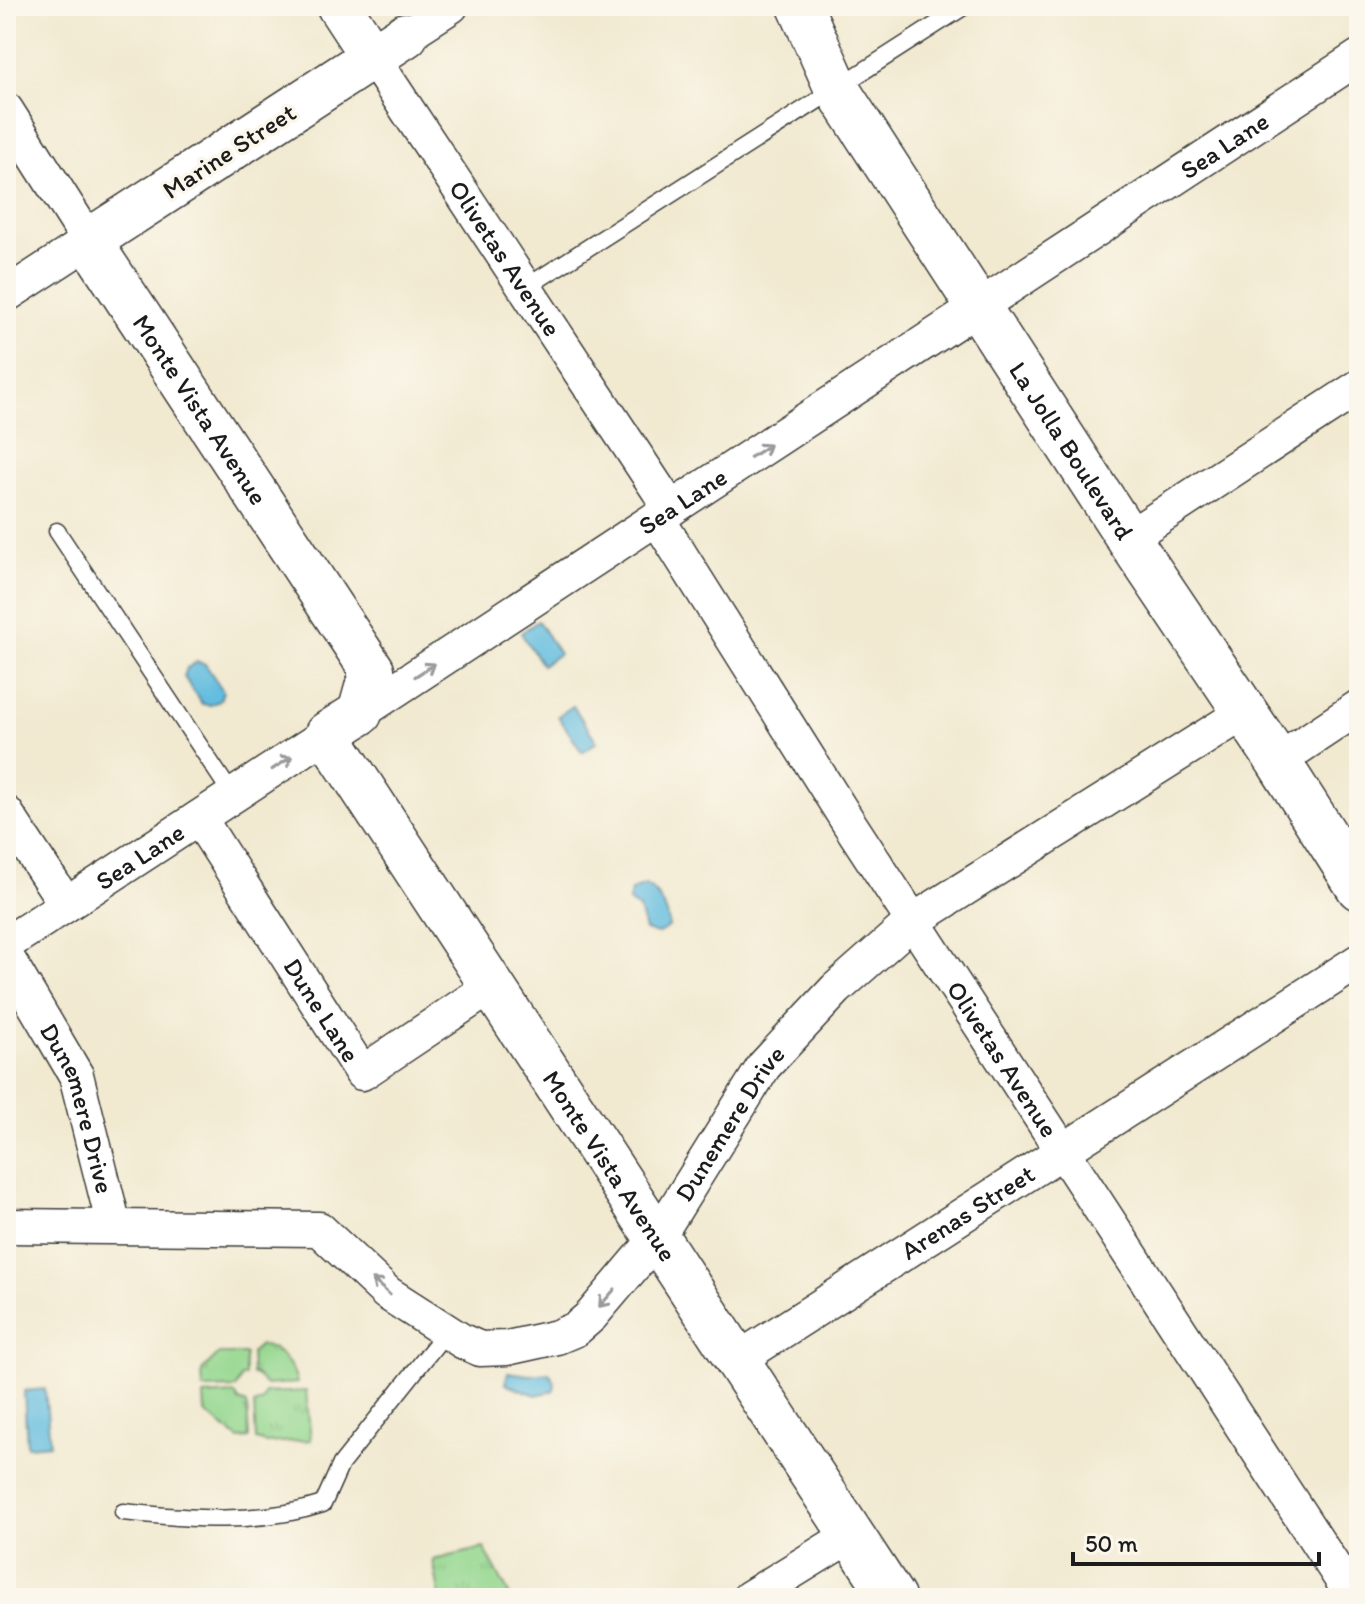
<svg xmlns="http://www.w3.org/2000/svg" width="1365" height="1604" font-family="Itim,sans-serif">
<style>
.grass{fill:url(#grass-tufts);stroke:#587a56;stroke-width:2}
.water{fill:#61bcdf;stroke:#3e6c7e;stroke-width:2}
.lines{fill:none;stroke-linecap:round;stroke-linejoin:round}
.lane-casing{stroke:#3c3b37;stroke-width:19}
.street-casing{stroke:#3c3b37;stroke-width:37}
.secondary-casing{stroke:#3c3b37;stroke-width:47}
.primary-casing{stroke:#3c3b37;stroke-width:47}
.lane{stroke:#fff;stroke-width:16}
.street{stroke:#fff;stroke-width:34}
.secondary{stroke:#fff;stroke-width:44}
.primary{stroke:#fff;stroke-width:44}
.oneway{stroke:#999}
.labels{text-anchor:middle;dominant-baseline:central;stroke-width:7;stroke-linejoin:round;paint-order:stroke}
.street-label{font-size:26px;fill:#1c1c1c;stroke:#fbf7ec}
</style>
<defs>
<pattern id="grass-tufts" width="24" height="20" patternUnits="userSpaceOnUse" patternTransform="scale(2)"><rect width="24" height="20" fill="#94d78f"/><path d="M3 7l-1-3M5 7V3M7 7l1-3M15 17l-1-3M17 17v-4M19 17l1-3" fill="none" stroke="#7fb87b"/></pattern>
</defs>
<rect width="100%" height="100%" fill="#fbf7ec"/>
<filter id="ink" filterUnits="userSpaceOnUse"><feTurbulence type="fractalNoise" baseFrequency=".0125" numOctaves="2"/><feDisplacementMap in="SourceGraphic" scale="16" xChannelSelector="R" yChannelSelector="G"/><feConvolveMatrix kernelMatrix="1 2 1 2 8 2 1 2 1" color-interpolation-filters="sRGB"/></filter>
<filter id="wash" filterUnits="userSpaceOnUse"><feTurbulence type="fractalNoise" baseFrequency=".006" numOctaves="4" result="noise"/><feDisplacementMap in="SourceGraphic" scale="32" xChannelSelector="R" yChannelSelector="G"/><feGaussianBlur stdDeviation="1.8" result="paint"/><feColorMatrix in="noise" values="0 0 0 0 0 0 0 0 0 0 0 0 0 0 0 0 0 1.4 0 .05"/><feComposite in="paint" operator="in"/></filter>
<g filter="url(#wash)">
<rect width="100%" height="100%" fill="#f1e9d0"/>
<g class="grass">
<path d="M260,1345C278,1346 294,1366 297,1383L265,1385L256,1375H252L251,1353Z"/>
<polygon points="219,1354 245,1354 245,1376 242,1376 236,1388 203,1389 202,1371"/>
<polygon points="306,1391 311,1440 266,1443 256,1440 254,1405 262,1401 265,1393"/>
<polygon points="235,1394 239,1401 247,1404 249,1438 239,1439 205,1413 204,1396"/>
<polygon points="484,1548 511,1598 440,1598 433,1560"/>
</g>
<g class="water">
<polygon points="538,621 559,654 542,665 521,633"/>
<polygon points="197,662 205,664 223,691 220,700 211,705 202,704 184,677 187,668"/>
<polygon points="573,706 597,742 582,752 558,716"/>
<path d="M645,885C658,891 669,912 669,927L657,934L645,930L639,909L629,901L631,891Z"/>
<path d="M508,1372L529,1375L549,1373C554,1379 557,1383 553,1391L536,1395L506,1384Z"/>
<polygon points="45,1389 50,1444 27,1446 24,1391"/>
</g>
</g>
<g filter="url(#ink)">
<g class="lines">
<defs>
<g id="lane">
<polyline points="525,288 965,6"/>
<polyline points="57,531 233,796"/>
<path d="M123,1512C189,1519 259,1525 323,1504L341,1464L446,1332"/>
</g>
<g id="street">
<polyline points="406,35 451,6"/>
<path id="s1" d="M373,58L671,509"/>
<polyline points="6,110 89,241 6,295"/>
<path id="s2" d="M657,518L847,820L1354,1598"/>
<polyline points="1128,538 1359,387"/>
<path id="s3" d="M360,713L1359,57"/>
<polyline points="1278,761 1359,707"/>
<polyline points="6,813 66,904"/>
<path id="s4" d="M199,818L362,1073L492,986"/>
<path id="s5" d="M6,944L327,734"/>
<path id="s6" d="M6,956L76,1075L114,1226"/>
<path id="s7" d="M6,1226L319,1229L387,1293L462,1341L480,1349L507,1348L557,1337L576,1329L591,1316L657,1238L764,1066L836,989L913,921L1245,712"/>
<path id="s8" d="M737,1360L1359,961"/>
<polyline points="749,1598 851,1535"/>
</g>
<g id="secondary">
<polyline points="339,6 373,58"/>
<path id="s9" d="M406,35L89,241L372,670L360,713L327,734L893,1598"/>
</g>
<g id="primary">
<path id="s10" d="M800,6L837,89L1128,538L1278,761L1359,888"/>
</g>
</defs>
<use href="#lane" class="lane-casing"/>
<use href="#street" class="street-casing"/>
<use href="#secondary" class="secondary-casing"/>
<use href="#primary" class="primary-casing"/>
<use href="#lane" class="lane"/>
<use href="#street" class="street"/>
<use href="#secondary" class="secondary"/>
<use href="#primary" class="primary"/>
</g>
<defs><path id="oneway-shaft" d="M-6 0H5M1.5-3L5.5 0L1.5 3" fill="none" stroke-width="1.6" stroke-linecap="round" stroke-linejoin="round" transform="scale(2)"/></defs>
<g class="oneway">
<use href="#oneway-shaft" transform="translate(760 451) rotate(-33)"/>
<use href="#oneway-shaft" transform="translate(425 670) rotate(-33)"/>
<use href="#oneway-shaft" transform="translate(282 763) rotate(-33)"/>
<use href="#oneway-shaft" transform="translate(381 1287) rotate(-139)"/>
<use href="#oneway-shaft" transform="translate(607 1298) rotate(131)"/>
</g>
</g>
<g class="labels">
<g class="street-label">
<text stroke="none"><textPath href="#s3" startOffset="1034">Sea Lane</textPath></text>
<text transform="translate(229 151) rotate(-33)">Marine Street</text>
<text stroke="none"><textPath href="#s1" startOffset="240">Olivetas Avenue</textPath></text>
<text stroke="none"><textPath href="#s9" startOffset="580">Monte Vista Avenue</textPath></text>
<text stroke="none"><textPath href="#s10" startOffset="522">La Jolla Boulevard</textPath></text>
<text stroke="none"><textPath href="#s3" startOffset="386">Sea Lane</textPath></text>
<text stroke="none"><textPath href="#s5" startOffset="160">Sea Lane</textPath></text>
<text stroke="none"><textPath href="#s4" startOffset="228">Dune Lane</textPath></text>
<text stroke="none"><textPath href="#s2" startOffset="642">Olivetas Avenue</textPath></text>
<text stroke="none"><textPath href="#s6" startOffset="170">Dunemere Drive</textPath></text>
<text stroke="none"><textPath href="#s7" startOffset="872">Dunemere Drive</textPath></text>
<text stroke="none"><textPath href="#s9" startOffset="1492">Monte Vista Avenue</textPath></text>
<text stroke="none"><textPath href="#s8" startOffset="274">Arenas Street</textPath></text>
</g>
</g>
<rect width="1365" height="1604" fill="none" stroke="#fbf7ec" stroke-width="32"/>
<path d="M1073 1552v12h246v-12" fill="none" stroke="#1c1c1c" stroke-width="4"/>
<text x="1085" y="1552" font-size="24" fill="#1c1c1c" stroke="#fbf7ec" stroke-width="6" paint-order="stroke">50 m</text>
</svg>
